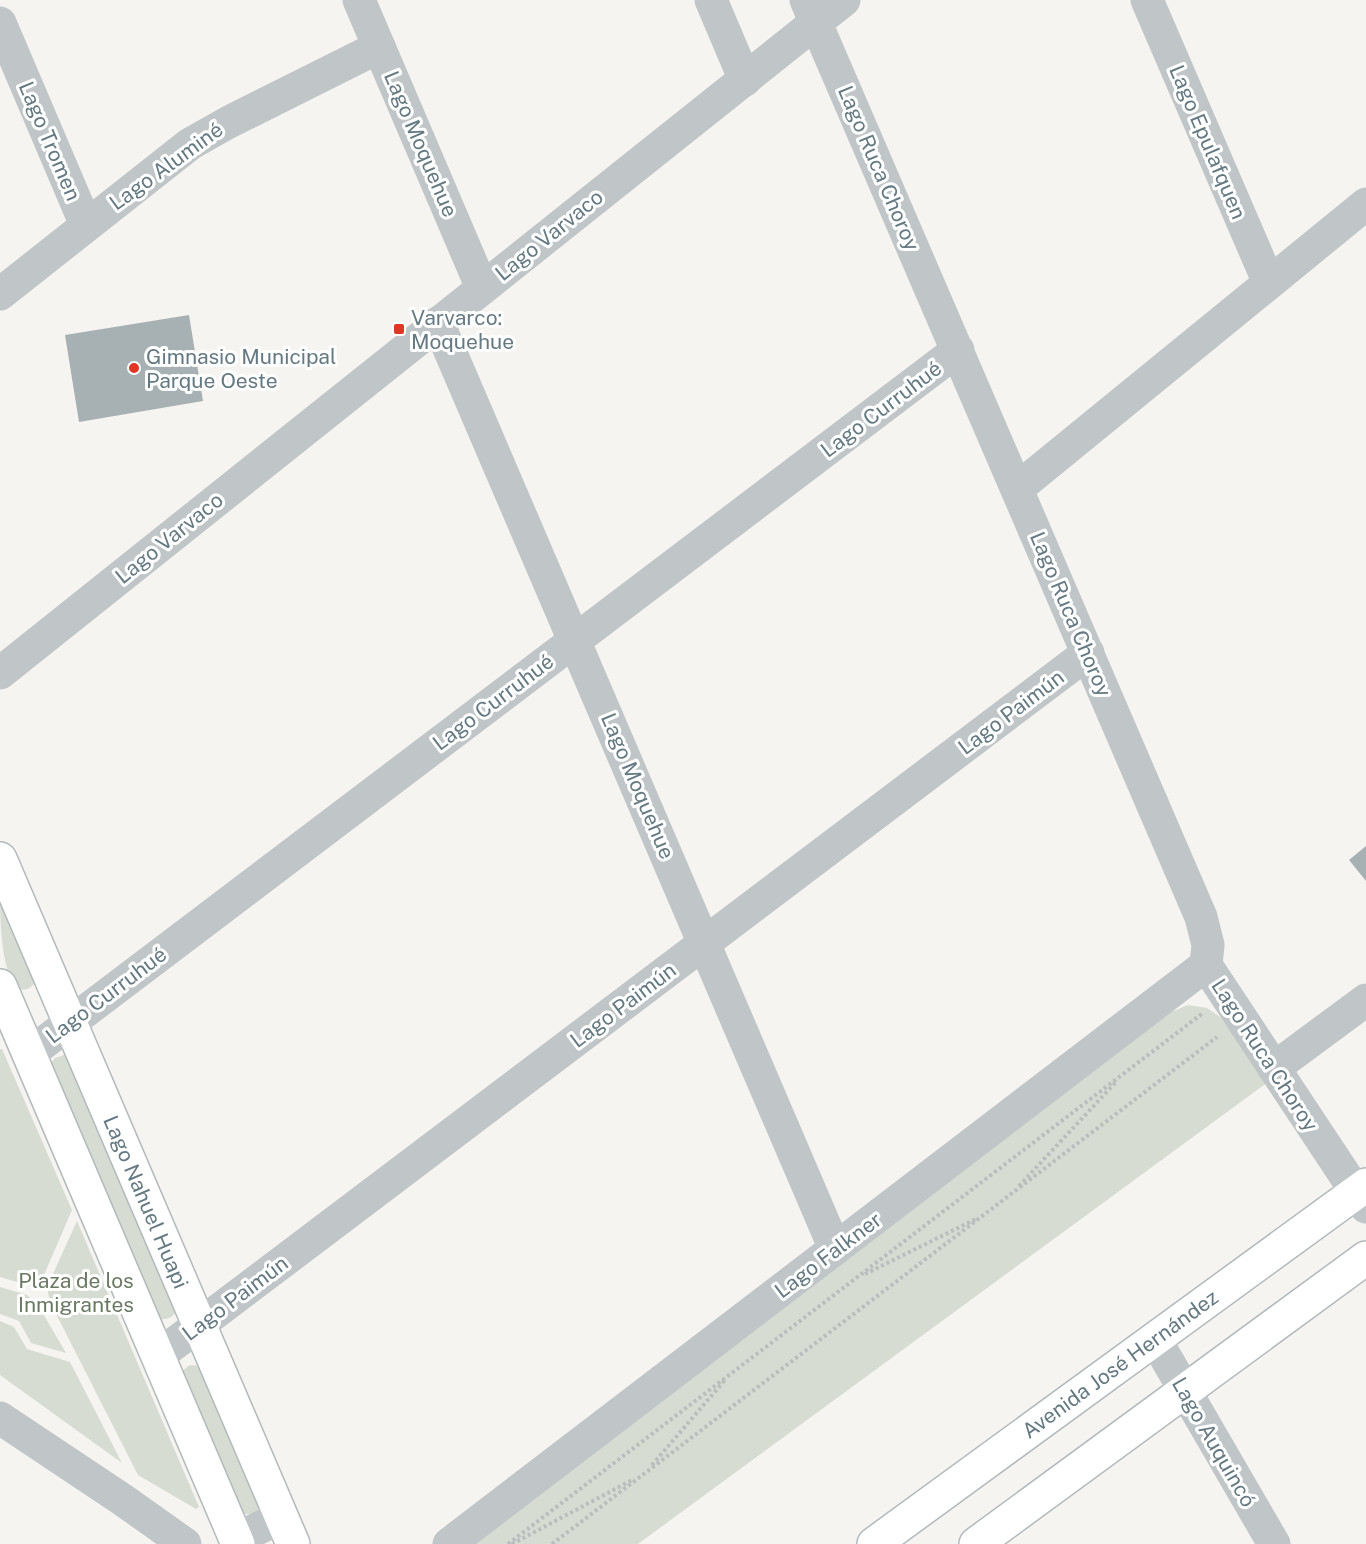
<svg xmlns="http://www.w3.org/2000/svg" width="1366" height="1544" font-family="'Public Sans',sans-serif">
<style>
.green{fill:#d7dcd2}
.building{fill:#a7b1b4}
.lines{fill:none;stroke-linecap:round;stroke-linejoin:round}
.secondary-casing{stroke:#b2b9bc;stroke-width:36}
.path{stroke:#babdbe;stroke-width:4;stroke-dasharray:3 3;stroke-linecap:butt}
.street{stroke:#c0c5c7;stroke-width:33}
.secondary{stroke:#fff;stroke-width:33}
.poi-dot{fill:#e03626;stroke:#fff;stroke-width:2}
.labels{text-anchor:middle;dominant-baseline:central;stroke-width:6;stroke-linejoin:round;paint-order:stroke}
.street-label{font-size:21px;fill:#647982;stroke:#fff}
.poi-label{font-size:21px;fill:#647982;stroke:#fff;text-anchor:start}
.park-label{font-size:21px;fill:#6a7963;stroke:#fff}
</style>
<rect width="100%" height="100%" fill="#f5f4f1"/>
<g class="green">
<path d="M0,886L36,980C32,989 25,991 16,989C0,965 0,918 0,886Z"/>
<polygon points="1188,1005 1207,1008 1220,1017 1268,1082 638,1544 473,1544 1171,1012"/>
<polygon points="0,1049 2,1049 72,1210 40,1284 31,1286 0,1277"/>
<path d="M64,1055L69,1057L178,1309C173,1318 167,1320 158,1319L49,1065L55,1058Z"/>
<polygon points="77,1221 199,1507 196,1509 138,1475 50,1302 47,1287"/>
<polygon points="0,1287 27,1295 38,1305 66,1353 31,1343 19,1321 0,1314"/>
<polygon points="0,1321 14,1327 27,1349 70,1362 122,1463 0,1375"/>
<path d="M190,1365L200,1366L261,1506C256,1514 250,1516 241,1513L181,1375L182,1371Z"/>
</g>
<g class="building">
<polygon points="189,315 203,401 79,422 65,335"/>
<polygon points="1366,846 1366,881 1349,860"/>
</g>
<g class="lines">
<defs>
<g id="secondary">
<polyline points="0,859 293,1544"/>
<polyline points="0,986 238,1544"/>
<polyline points="874,1544 1366,1185"/>
<polyline points="976,1544 1366,1258"/>
</g>
</defs>
<use href="#secondary" class="secondary-casing"/>
<g class="path">
<polyline points="1019,1186 1116,1082"/>
<polyline points="865,1274 976,1219"/>
<polyline points="652,1465 725,1380"/>
<polyline points="508,1544 1203,1013"/>
<polyline points="512,1544 634,1479"/>
<polyline points="552,1544 1217,1037"/>
</g>
<g class="street">
<polyline points="359,0 482,288"/>
<polyline points="711,0 745,80"/>
<polyline points="806,0 1201,917 1208,945 1206,965 1366,1207"/>
<polyline points="1147,0 1269,283"/>
<polyline points="0,23 86,225"/>
<polyline points="0,294 190,144 229,122 379,47"/>
<polyline points="438,323 835,1249"/>
<polyline points="1018,488 1366,204"/>
<polyline points="0,673 844,0"/>
<polyline points="29,1054 958,350"/>
<polyline points="1274,1068 1366,1000"/>
<polyline points="1155,1339 1274,1544"/>
<polyline points="158,1356 1088,653"/>
<polyline points="0,1418 123,1500 185,1544"/>
<polyline points="236,1544 251,1532 281,1517"/>
<polyline points="449,1544 1206,965"/>
</g>
<use href="#secondary" class="secondary"/>
</g>
<g class="poi-dot">
<rect x="393" y="323" width="12" height="12" rx="3"/>
<circle cx="134" cy="368" r="6"/>
</g>
<g class="labels">
<g class="street-label">
<text transform="translate(50 141) rotate(67)">Lago Tromen</text>
<text transform="translate(1208 142) rotate(67)">Lago Epulafquen</text>
<text transform="translate(421 144) rotate(67)">Lago Moquehue</text>
<text transform="translate(166 166) rotate(-36)">Lago Aluminé</text>
<text transform="translate(879 168) rotate(67)">Lago Ruca Choroy</text>
<text transform="translate(549 235) rotate(-39)">Lago Varvaco</text>
<text transform="translate(881 409) rotate(-37)">Lago Curruhué</text>
<text transform="translate(169 538) rotate(-39)">Lago Varvaco</text>
<text transform="translate(1071 614) rotate(67)">Lago Ruca Choroy</text>
<text transform="translate(493 702) rotate(-37)">Lago Curruhué</text>
<text transform="translate(1011 712) rotate(-37)">Lago Paimún</text>
<text transform="translate(638 786) rotate(67)">Lago Moquehue</text>
<text transform="translate(106 995) rotate(-37)">Lago Curruhué</text>
<text transform="translate(623 1005) rotate(-37)">Lago Paimún</text>
<text transform="translate(1265 1055) rotate(57)">Lago Ruca Choroy</text>
<text transform="translate(146 1202) rotate(67)">Lago Nahuel Huapi</text>
<text transform="translate(828 1255) rotate(-37)">Lago Falkner</text>
<text transform="translate(235 1298) rotate(-37)">Lago Paimún</text>
<text transform="translate(1120 1364) rotate(-36)">Avenida José Hernández</text>
<text transform="translate(1214 1442) rotate(60)">Lago Auquincó</text>
</g>
<g class="poi-label">
<text x="411" y="317">Varvarco:<tspan x="411" dy="24">Moquehue</tspan></text>
<text x="146" y="356">Gimnasio Municipal<tspan x="146" dy="24">Parque Oeste</tspan></text>
</g>
<g class="park-label">
<text x="76" y="1280">Plaza de los<tspan x="76" dy="24">Inmigrantes</tspan></text>
</g>
</g>
</svg>
